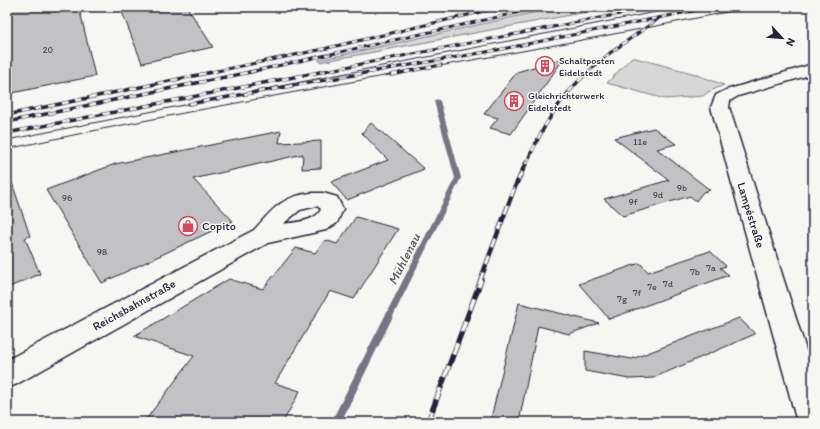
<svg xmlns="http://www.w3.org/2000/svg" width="820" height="429" font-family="Itim,sans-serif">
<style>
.green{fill:#d7d7d7;stroke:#7c7c89}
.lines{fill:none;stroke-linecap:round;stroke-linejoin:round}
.stream{fill:#757583;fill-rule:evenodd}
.building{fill:#c2c2c4;stroke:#22223b}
.minor-casing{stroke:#22223b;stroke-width:3}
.minor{fill:#f6f6f2;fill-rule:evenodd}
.tram{stroke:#22223b;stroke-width:1}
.rail-far3-casing{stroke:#22223b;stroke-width:3}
.rail-far2-casing{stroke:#22223b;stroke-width:3.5}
.rail-far1-casing{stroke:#22223b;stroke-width:4.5}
.rail-casing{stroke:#22223b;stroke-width:5.5}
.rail-far3{stroke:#f6f6f2;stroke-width:2;stroke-dasharray:5.5;stroke-linecap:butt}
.rail-far2{stroke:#f6f6f2;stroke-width:2.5;stroke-dasharray:7;stroke-linecap:butt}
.rail-far1{stroke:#f6f6f2;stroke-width:3;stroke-dasharray:9;stroke-linecap:butt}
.rail{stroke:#f6f6f2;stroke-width:4;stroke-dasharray:12;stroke-linecap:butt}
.labels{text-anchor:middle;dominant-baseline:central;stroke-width:3;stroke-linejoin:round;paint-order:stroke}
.far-number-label{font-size:9px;fill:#4a4a5d}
.far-poi-label{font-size:10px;fill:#22223b;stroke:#f6f6f2;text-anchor:start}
.number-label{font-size:10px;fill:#4a4a5d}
.street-label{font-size:12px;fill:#22223b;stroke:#f6f6f2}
.poi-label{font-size:12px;fill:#22223b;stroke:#f6f6f2;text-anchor:start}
.water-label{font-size:13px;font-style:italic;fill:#535365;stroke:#f6f6f2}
</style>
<rect width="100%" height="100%" fill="#f6f6f2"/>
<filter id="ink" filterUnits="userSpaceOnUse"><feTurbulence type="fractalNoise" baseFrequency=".025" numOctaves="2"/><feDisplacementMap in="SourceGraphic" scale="8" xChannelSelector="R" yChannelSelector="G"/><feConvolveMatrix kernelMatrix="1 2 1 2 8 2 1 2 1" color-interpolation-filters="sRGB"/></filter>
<g filter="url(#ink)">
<g class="green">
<polygon points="559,7 613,7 320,62 319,60"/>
<polygon points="632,57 692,73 724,85 708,92 703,96 665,99 607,83"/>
</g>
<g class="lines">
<polygon class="stream" points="437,99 440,101 461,178 341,422 331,422 455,178 434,101"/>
</g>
<g class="building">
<polygon points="7,7 79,7 95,76 7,94"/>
<polygon points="120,7 187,7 213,47 142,63"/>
<polygon points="564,58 511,134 490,128 498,118 484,114 517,72"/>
<polygon points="371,123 424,169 347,200 331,182 388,160 362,133"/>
<polygon points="654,128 676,144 657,149 710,190 703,192 696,201 690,196 623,216 604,199 669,180 614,138"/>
<polygon points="281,131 279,143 321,141 321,168 302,169 303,154 193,179 233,221 102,283 46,190 115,164"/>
<polygon points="7,177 10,177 30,236 25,238 40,274 7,288"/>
<polygon points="356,217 398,229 354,299 330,291 275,383 300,391 283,422 144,422 194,356 134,336 229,279 263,289 296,248 315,253 325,240 337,244"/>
<polygon points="710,251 726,266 720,268 729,275 609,319 579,284 640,263 648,272"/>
<polygon points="519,303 599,323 569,334 538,326 519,422 490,422"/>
<polygon points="739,318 755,334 653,378 629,379 585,371 585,351 632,359"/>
</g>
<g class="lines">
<defs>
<g id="minor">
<polygon points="813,64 813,74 738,96 730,101 729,107 813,372 813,422 797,422 711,107 716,95 726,90"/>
<path d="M311,193H323L337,197L343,209L337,223L326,230L268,243L17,384L7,388V360L254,230C273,209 281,197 311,193ZM317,206L321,209C316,222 295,222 283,224L300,210Z"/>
</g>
</defs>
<use href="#minor" class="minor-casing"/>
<use href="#minor" class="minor"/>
<g class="tram">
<polyline points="7,140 681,7"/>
<path d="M7,149C254,95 504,58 752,7"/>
</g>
<defs>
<g id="rail-far3">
<polyline points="212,72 319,50 502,7"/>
<polyline points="250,72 543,7"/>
<polyline points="320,72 656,7"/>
<polyline points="370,72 492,51 713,7"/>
<polyline points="405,72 441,65"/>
<polyline points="588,72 610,53 658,19"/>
</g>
<g id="rail-far2">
<polyline points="391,75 410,71"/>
<polyline points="189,104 376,71"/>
<polyline points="7,115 217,71"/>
<polyline points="7,122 255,71"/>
<polyline points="7,133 325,71"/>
<path d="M526,164C542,128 559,98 589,71"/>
</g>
<polyline id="rail-far1" points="480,281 514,189 526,163"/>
<polyline id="rail" points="428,422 481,280"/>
</defs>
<use href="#rail-far3" class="rail-far3-casing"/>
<use href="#rail-far2" class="rail-far2-casing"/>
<use href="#rail-far1" class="rail-far1-casing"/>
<use href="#rail" class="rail-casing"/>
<use href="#rail-far3" class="rail-far3"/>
<use href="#rail-far2" class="rail-far2"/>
<use href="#rail-far1" class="rail-far1"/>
<use href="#rail" class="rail"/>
</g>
</g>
<defs>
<symbol id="building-ring" viewBox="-11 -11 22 22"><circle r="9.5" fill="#f6f6f2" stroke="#d1495b" stroke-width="1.5"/><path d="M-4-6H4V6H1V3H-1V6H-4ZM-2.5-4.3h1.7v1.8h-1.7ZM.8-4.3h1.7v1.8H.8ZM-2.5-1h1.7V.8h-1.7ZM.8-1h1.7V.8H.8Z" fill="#d1495b"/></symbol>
<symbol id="shop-ring" viewBox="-11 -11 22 22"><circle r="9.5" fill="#f6f6f2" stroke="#d1495b" stroke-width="1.5"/><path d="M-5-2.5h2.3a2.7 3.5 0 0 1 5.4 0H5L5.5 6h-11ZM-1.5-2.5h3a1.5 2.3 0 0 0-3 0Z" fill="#d1495b"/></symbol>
</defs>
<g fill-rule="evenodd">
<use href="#building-ring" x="534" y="55" width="22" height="22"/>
<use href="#building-ring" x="503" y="90" width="22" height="22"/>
<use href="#shop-ring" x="177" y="215" width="22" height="22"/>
</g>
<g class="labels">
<g class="far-number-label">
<text x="48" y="49">20</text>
</g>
<g class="far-poi-label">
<text x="559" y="60">Schaltposten<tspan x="559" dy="12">Eidelstedt</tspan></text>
<text x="528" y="95">Gleichrichterwerk<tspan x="528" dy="12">Eidelstedt</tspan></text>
</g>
<g class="number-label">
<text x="640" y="141">11e</text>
<text x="682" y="187">9b</text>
<text x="658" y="194">9d</text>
<text x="67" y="197">96</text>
<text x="633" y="201">9f</text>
<text x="102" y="251">98</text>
<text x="711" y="267">7a</text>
<text x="695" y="271">7b</text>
<text x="668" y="283">7d</text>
<text x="652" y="286">7e</text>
<text x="637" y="292">7f</text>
<text x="622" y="298">7g</text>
</g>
<g class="street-label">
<text transform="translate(751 215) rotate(73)">Lampéstraße</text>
<text transform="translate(134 305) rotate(-29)">Reichsbahnstraße</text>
</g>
<g class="poi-label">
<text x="202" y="226">Copito</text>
</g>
<g class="water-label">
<text transform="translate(404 259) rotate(-63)">Mühlenau</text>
</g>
</g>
<rect width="820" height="429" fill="none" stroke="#f6f6f2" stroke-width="24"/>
<rect x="12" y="12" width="796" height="405" fill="none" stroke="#22223b" stroke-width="1.5" filter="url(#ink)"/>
<g transform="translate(782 38) rotate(116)" stroke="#f6f6f2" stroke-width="3" paint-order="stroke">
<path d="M0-3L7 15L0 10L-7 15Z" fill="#22223b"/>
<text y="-6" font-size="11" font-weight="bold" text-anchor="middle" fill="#22223b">N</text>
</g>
</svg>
